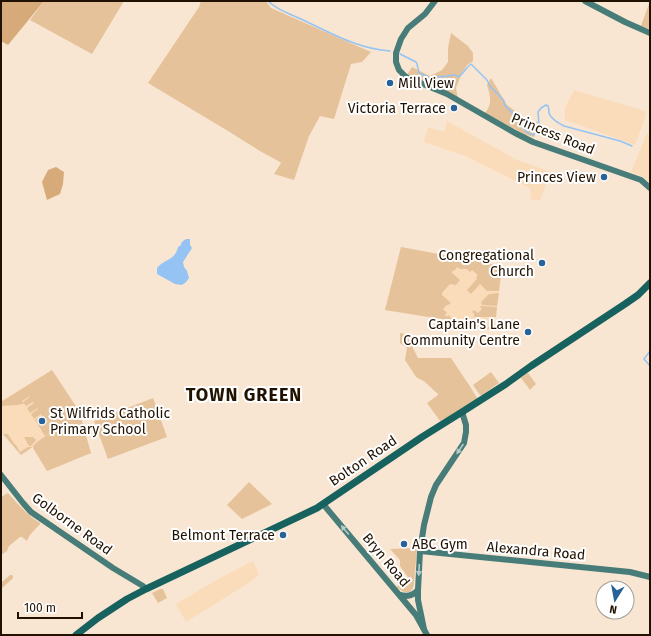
<svg xmlns="http://www.w3.org/2000/svg" width="651" height="636" font-family="'Fira Sans',sans-serif">
<style>
.built{fill:#fadcba}
.green{fill:#e6c29a}
.forest{fill:#d7ab79}
.water{fill:#95c3f3}
.lines{fill:none;stroke-linecap:round;stroke-linejoin:round}
.stream{stroke:#95c3f3;stroke-width:1.5}
.secondary{stroke:#487c78;stroke-width:6}
.primary{stroke:#17625e;stroke-width:7}
.oneway{fill:#b6cbc9}
.poi-dot{fill:#276299;stroke:#fff;stroke-width:1.5}
.labels{text-anchor:middle;dominant-baseline:central;stroke-width:4;stroke-linejoin:round;paint-order:stroke}
.poi-label{font-size:14px;fill:#211100;stroke:#fff;text-anchor:end}
.street-label{font-size:14px;fill:#211100;stroke:#fff}
.district-label{font-size:18px;font-weight:bold;letter-spacing:1px;fill:#211100;stroke:#fff}
</style>
<rect width="100%" height="100%" fill="#f8e6d2"/>
<g class="built">
<polygon points="574,90 645,111 646,115 635,145 565,120 565,108"/>
<polygon points="447,121 517,160 551,172 540,200 531,200 530,188 465,156 424,142 428,127 444,132"/>
<polygon points="647,133 650,136 650,183 643,177 631,172"/>
<polygon points="401,247 502,266 494,330 473,327 441,319 385,310"/>
<polygon points="52,370 79,411 91,453 47,471 33,447 21,455 1,432 1,401"/>
<polygon points="253,561 259,575 253,580 186,622 176,604 218,579"/>
</g>
<g class="green">
<polygon points="44,1 124,1 92,54 30,20"/>
<polygon points="201,1 266,1 271,8 371,52 362,62 351,64 334,119 320,116 309,136 294,180 274,174 281,163 280,162 260,151 228,131 148,83 199,7"/>
<polygon points="650,1 650,29 641,26"/>
<polygon points="451,33 468,46 473,53 473,61 467,65 462,73 456,88 458,98 407,75 412,67 430,76 442,70 448,62 448,48"/>
<path d="M491,78L507,105L515,111L524,124L528,127L534,125L536,121L538,123V126L534,137L526,135L485,113C493,104 490,95 487,85Z"/>
<polygon points="401,247 502,266 499,291 487,291 480,284 471,294 467,290 477,279 476,277 478,275 472,270 470,272 467,269 460,269 457,267 455,270 451,272 460,280 456,285 450,284 442,293 442,295 451,303 448,305 447,305 443,309 447,313 445,315 447,317 448,315 457,322 465,322 464,325 441,319 385,310"/>
<polygon points="499,293 497,306 482,305 481,302 489,294"/>
<polygon points="481,306 497,307 496,317 474,317 474,314 472,312 474,310 478,313 482,309 480,307"/>
<polygon points="474,322 475,326 492,327 492,322 495,322 494,330 472,327 473,322"/>
<polygon points="400,333 406,334 418,358 451,358 469,385 479,401 440,421 427,403 438,395 438,394 425,382 416,377 405,360 407,348 400,343"/>
<polygon points="52,370 79,411 91,453 47,471 33,448 34,446 21,455 3,434 8,434 15,445 16,445 20,452 28,447 32,447 37,442 53,431 45,436 35,420 42,415 41,414 34,419 31,414 38,409 38,408 30,413 27,408 34,403 33,402 26,406 23,402 30,397 30,396 22,401 24,404 21,404 18,405 1,406 1,402"/>
<polygon points="491,372 499,383 482,395 480,395 473,385"/>
<polygon points="528,373 536,384 530,390 521,378"/>
<polygon points="153,398 167,437 108,459 94,421"/>
<polygon points="24,437 33,437 36,440 31,446 29,446"/>
<polygon points="249,482 272,504 242,519 227,505"/>
<path d="M8,493C18,504 27,515 40,523V524C35,530 30,533 27,541L22,537H20L9,546L7,551L1,555V497Z"/>
<polygon points="417,548 414,583 413,588 410,592 404,592 396,587 408,577 400,566 400,560 390,549"/>
<polygon points="10,575 12,575 13,576 13,578 1,589 1,583"/>
<polygon points="160,589 163,589 167,598 158,603 152,593"/>
</g>
<g class="forest">
<polygon points="1,1 44,1 8,45 1,41"/>
<polygon points="56,167 64,172 63,184 60,194 47,200 42,182 48,170"/>
</g>
<path class="water" d="M186,239H190V245L192,248L183,262L184,267L187,271L189,278L186,282L182,285L175,284L157,274V268C164,259 175,261 178,247L181,245C181,242 183,241 186,239Z"/>
<g class="lines">
<g class="stream">
<path d="M268,1C278,11 291,14 303,20C331,33 358,49 390,51"/>
<path d="M400,54L416,62L417,64L419,73L430,78L436,76L439,77L455,75L458,77C464,74 465,68 471,64L487,80L491,88L493,89L504,101V104C507,108 510,110 513,114C519,121 523,133 534,135L535,133H539L542,129L541,125L539,124L538,112L541,108L546,105L548,106C549,109 549,111 549,113C551,120 559,123 564,126L620,141L632,146"/>
<polyline points="650,351 644,359 650,366"/>
</g>
<g class="secondary">
<polyline points="435,1 425,14 408,28 401,39 396,53 396,62 399,70 406,77 447,94 515,133 533,142 641,180 650,188"/>
<polyline points="585,1 625,22 650,33"/>
<polyline points="1,475 23,503 31,512 113,568 143,586 146,589"/>
<polyline points="323,504 416,615 427,635"/>
<polyline points="420,551 630,572 650,577"/>
<path d="M400,595C407,597 413,596 418,590"/>
<polyline points="424,629 418,600 418,590 420,551 424,525 431,497 436,485 464,443 466,432 466,425 462,412"/>
</g>
<polyline class="primary" points="76,635 98,618 127,599 146,589 317,508 422,437 462,412 506,384 531,366 625,304 638,295 650,283"/>
</g>
<defs><path id="oneway-solid" d="M-6-.8H1V-3.2L6.5 0L1 3.2V.8H-6Z"/></defs>
<g class="oneway">
<use href="#oneway-solid" transform="translate(460 449) rotate(124)"/>
<use href="#oneway-solid" transform="translate(345 530) rotate(-130)"/>
<use href="#oneway-solid" transform="translate(419 570) rotate(93)"/>
</g>
<g class="poi-dot">
<circle cx="390" cy="83" r="4"/>
<circle cx="454" cy="108" r="4"/>
<circle cx="604" cy="177" r="4"/>
<circle cx="542" cy="263" r="4"/>
<circle cx="528" cy="332" r="4"/>
<circle cx="42" cy="421" r="4"/>
<circle cx="283" cy="535" r="4"/>
<circle cx="404" cy="544" r="4"/>
</g>
<g class="labels">
<g class="poi-label">
<text x="398" y="83" text-anchor="start">Mill View</text>
<text x="446" y="108">Victoria Terrace</text>
<text x="596" y="177">Princes View</text>
<text x="534" y="255">Congregational<tspan x="534" dy="16">Church</tspan></text>
<text x="520" y="324">Captain's Lane<tspan x="520" dy="16">Community Centre</tspan></text>
<text x="50" y="413" text-anchor="start">St Wilfrids Catholic<tspan x="50" dy="16">Primary School</tspan></text>
<text x="275" y="535">Belmont Terrace</text>
<text x="412" y="544" text-anchor="start">ABC Gym</text>
</g>
<g class="street-label">
<text transform="translate(553 134) rotate(22)">Princess Road</text>
<text transform="translate(363 461) rotate(-34)">Bolton Road</text>
<text transform="translate(72 524) rotate(36)">Golborne Road</text>
<text transform="translate(536 551) rotate(5)">Alexandra Road</text>
<text transform="translate(386 560) rotate(50)">Bryn Road</text>
</g>
<g class="district-label">
<text x="244" y="395">TOWN GREEN</text>
</g>
</g>
<rect width="651" height="636" fill="none" stroke="#211100" stroke-width="4"/>
<g transform="translate(615 600) rotate(191)"><circle r="19" fill="#ffffff" stroke="#a6a099"/>
<path d="M0-3L7 15L0 10L-7 15Z" fill="#276299"/>
<text y="-6" font-size="11" font-weight="bold" text-anchor="middle" fill="#211100">N</text>
</g>
<path d="M18 612v6h64v-6" fill="none" stroke="#211100" stroke-width="2"/>
<text x="24" y="612" font-size="12" fill="#211100" stroke="#ffffff" stroke-width="3" paint-order="stroke">100 m</text>
</svg>
